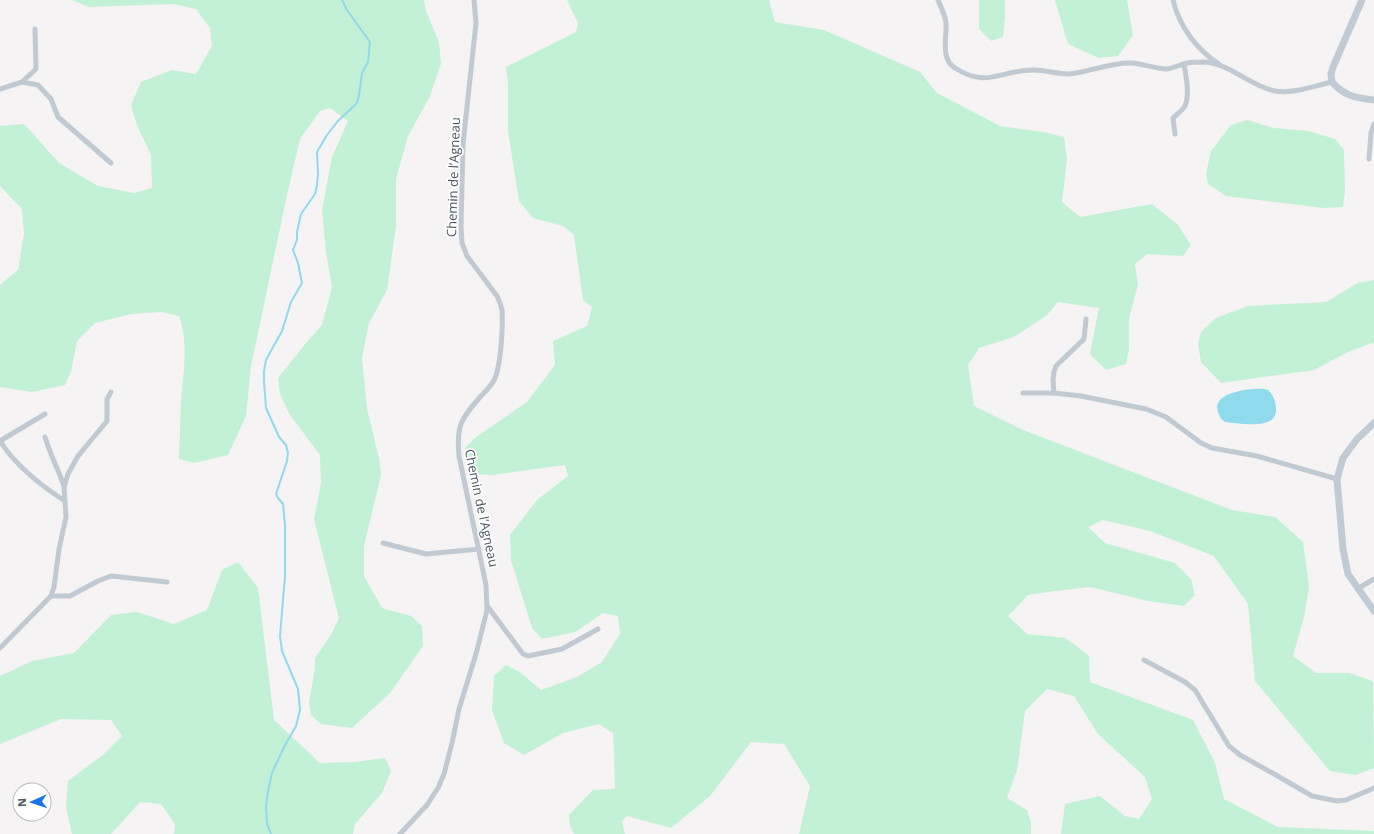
<svg xmlns="http://www.w3.org/2000/svg" width="1374" height="834" font-family="'Open Sans',sans-serif">
<style>
.green{fill:#c3f1d5}
.water{fill:#90daee}
.lines{fill:none;stroke-linecap:round;stroke-linejoin:round}
.stream{stroke:#90daee;stroke-width:2}
.minor{stroke:#c1cad2;stroke-width:5}
.secondary{stroke:#c1cbd6;stroke-width:7}
.labels{text-anchor:middle;dominant-baseline:central;stroke-width:3.5;stroke-linejoin:round;paint-order:stroke}
.street-label{font-size:13px;fill:#4a5661;stroke:#fff}
</style>
<rect width="100%" height="100%" fill="#f5f3f3"/>
<g class="green">
<path d="M72,0H424L426,11L439,42L441,64L430,96L408,136L396,179V226L387,290L369,323L362,358L367,409L379,458L381,475L364,546V576L382,608L411,616L422,626L423,646L390,693L352,728L321,724L311,715L309,702L315,668V658L331,635L339,618L314,519L321,483L320,455L290,415L280,394L278,378L306,343L322,325L332,287L326,252L322,210L332,157L348,121L330,108L320,111L300,139L287,195L251,366L246,416L228,455L194,463L179,459C180,440 180,420 181,401C183,373 189,344 179,316L162,312L131,314L95,323L77,341L71,371L65,385L32,392L0,387V285L18,270L24,234L22,209L0,186V126L24,124L59,163L98,186L134,193L152,188L151,155L137,125L131,105L141,82L172,70L196,74L212,46L210,28L196,9L173,4L89,7Z"/>
<polygon points="567,0 769,0 775,22 824,30 920,72 937,93 1000,126 1043,132 1064,137 1067,159 1062,202 1080,217 1152,204 1178,225 1191,245 1183,256 1147,254 1135,264 1138,285 1129,318 1129,349 1126,364 1106,370 1090,354 1099,308 1058,302 1047,315 1014,337 979,348 968,365 974,406 1023,430 1232,510 1275,517 1303,542 1309,587 1304,617 1293,656 1316,673 1349,673 1373,681 1374,768 1355,775 1330,771 1255,681 1248,604 1214,556 1150,531 1103,520 1088,527 1105,543 1175,563 1191,579 1195,595 1184,606 1148,601 1090,587 1055,591 1028,595 1008,616 1027,634 1066,638 1089,656 1090,682 1193,720 1215,763 1224,799 1278,827 1374,831 1374,834 1061,834 1065,804 1100,796 1125,816 1139,819 1152,799 1145,777 1098,734 1074,696 1047,689 1025,711 1017,770 1007,798 1027,810 1031,822 1031,834 799,834 810,786 784,744 751,742 710,796 671,828 627,816 622,821 625,834 574,834 570,825 569,815 593,790 615,789 614,750 613,733 599,724 563,733 524,755 504,743 492,710 494,676 506,665 520,672 541,690 577,677 602,662 620,634 618,616 603,613 575,632 542,639 532,628 511,560 510,535 537,500 568,476 565,465 492,475 470,474 465,448 476,437 527,402 555,365 553,341 587,326 592,307 583,300 574,235 563,226 533,218 519,201 508,131 508,84 506,67 576,32 578,23"/>
<polygon points="979,0 1005,0 1005,17 1003,37 991,41 979,29"/>
<polygon points="1055,0 1127,0 1133,35 1118,56 1099,58 1068,44"/>
<polygon points="1247,120 1274,128 1308,131 1335,139 1344,150 1345,191 1343,207 1324,208 1226,196 1208,184 1206,174 1211,151 1231,125"/>
<polygon points="1374,280 1374,344 1371,343 1348,352 1314,370 1221,383 1201,362 1198,344 1201,332 1216,318 1248,306 1326,302 1358,283"/>
<polygon points="238,562 258,588 274,720 320,763 355,762 385,758 391,771 382,793 355,824 353,834 174,834 175,824 161,804 140,802 111,834 72,834 66,808 68,781 104,754 122,736 111,720 61,719 0,744 0,676 32,661 74,653 111,615 137,612 174,624 207,610 222,570"/>
</g>
<path class="water" d="M1264,389L1268,390C1274,396 1276,402 1276,410C1276,431 1238,423 1225,422C1221,419 1219,416 1218,412C1211,392 1251,388 1264,389Z"/>
<g class="lines">
<polyline class="stream" points="271,834 267,824 266,807 268,791 272,773 284,747 296,726 300,710 298,689 282,651 280,636 285,576 285,525 283,504 278,498 276,494 287,461 288,453 286,445 279,437 266,408 264,382 264,371 266,360 282,331 291,302 302,283 298,263 293,250 297,240 297,232 301,214 315,194 317,185 318,174 317,152 327,135 337,122 357,103 359,95 362,73 368,62 370,42 347,10 342,0"/>
<g class="minor">
<path d="M938,0C941,7 945,15 946,23C947,37 940,59 955,68C988,89 1000,70 1033,70C1045,70 1057,74 1069,74C1090,72 1111,62 1132,63C1144,64 1155,69 1167,69C1174,68 1181,64 1188,63C1193,62 1200,62 1206,62C1232,65 1252,87 1275,91C1293,94 1314,86 1332,82"/>
<path d="M1173,0C1179,26 1197,50 1219,64"/>
<polyline points="22,82 36,69 35,29"/>
<polyline points="0,89 22,82 38,85 51,99 58,117 111,163"/>
<path d="M1175,134L1173,118C1177,114 1182,111 1185,106C1190,94 1186,77 1184,64"/>
<polyline points="1369,159 1371,133 1374,124"/>
<polyline points="1023,393 1054,393 1081,396 1146,409 1166,417 1201,443 1212,448 1257,456 1337,479"/>
<path d="M1054,393C1053,383 1052,375 1056,366L1084,339L1086,319"/>
<path d="M45,437C50,454 58,469 64,486"/>
<path d="M0,441C16,466 40,485 65,501"/>
<polyline points="0,441 45,414"/>
<polyline points="383,543 426,554 479,549"/>
<polyline points="1357,589 1374,579"/>
<polyline points="51,596 70,596 98,581 111,576 167,582"/>
<polyline points="488,607 523,654 528,656 562,649 598,629"/>
<polyline points="0,648 51,596 54,587 59,549 66,517 64,487 68,474 78,456 107,421 107,399 111,392"/>
<polyline points="1144,660 1185,682 1195,690 1229,746 1240,755 1276,775 1312,796 1337,801 1346,800 1374,788"/>
<path d="M400,834L427,805L438,788L444,774L452,743L459,709L476,654L487,610L486,585L459,456C456,425 461,419 481,396C485,392 490,387 493,382C501,370 503,326 502,310C501,305 499,300 497,296L467,256L462,243L461,226L463,144L476,23L474,0"/>
</g>
<g class="secondary">
<path d="M1362,0L1333,67L1331,74L1332,82C1344,96 1356,98 1374,100"/>
<polyline points="1374,423 1357,439 1343,458 1337,479 1343,549 1348,574 1374,611"/>
</g>
</g>
<g class="labels">
<g class="street-label">
<text transform="translate(453 177) rotate(-88)">Chemin de l’Agneau</text>
<text transform="translate(482 508) rotate(78)">Chemin de l’Agneau</text>
</g>
</g>
<g transform="translate(32 802) rotate(267)"><circle r="19" fill="#ffffff" stroke="#b7bbc0"/>
<path d="M0-3L7 15L0 10L-7 15Z" fill="#1a73e8"/>
<text y="-6" font-size="11" font-weight="bold" text-anchor="middle" fill="#4a5661">N</text>
</g>
</svg>
